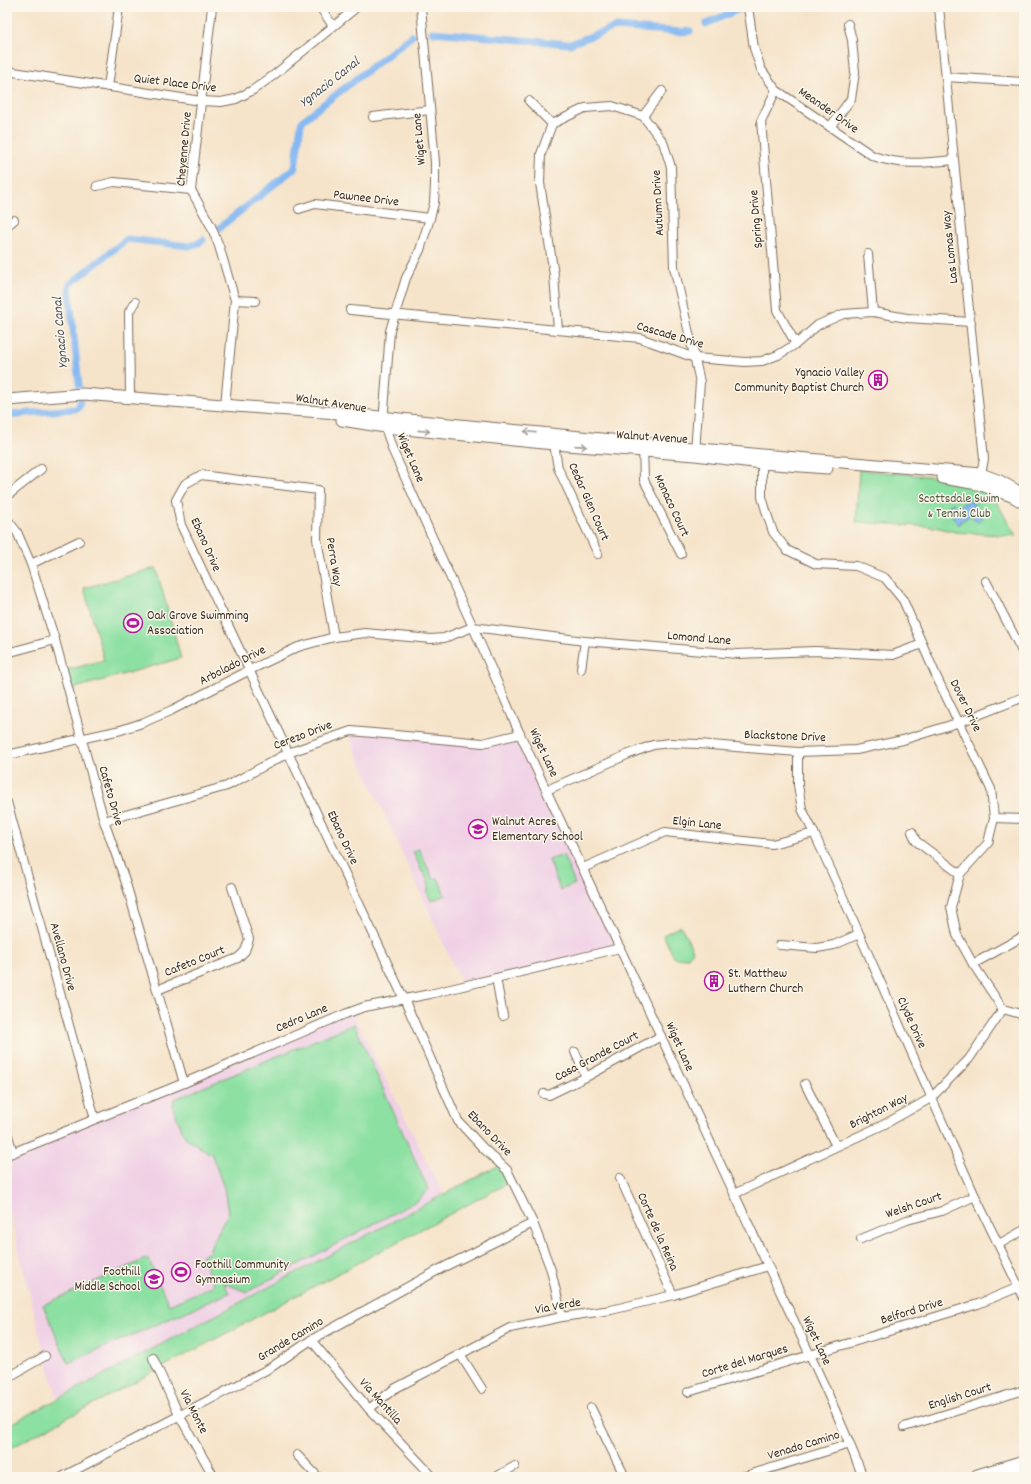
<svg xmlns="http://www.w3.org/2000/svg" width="1031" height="1484" font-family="Dekko,sans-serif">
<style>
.built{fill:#f0d0e5}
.green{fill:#8ce0a2;stroke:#648560}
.water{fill:#84b8f2;stroke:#607188}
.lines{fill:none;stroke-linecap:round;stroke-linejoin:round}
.canal{stroke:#84b8f2;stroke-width:7}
.street-casing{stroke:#7c6b5a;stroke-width:10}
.secondary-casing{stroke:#7c6b5a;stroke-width:13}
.highway-casing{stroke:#7c6b5a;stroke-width:17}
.street{stroke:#fff;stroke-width:8}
.secondary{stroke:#fff;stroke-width:11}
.highway{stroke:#fff;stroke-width:15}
.oneway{stroke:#a79f9a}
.labels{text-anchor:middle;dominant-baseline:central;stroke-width:3;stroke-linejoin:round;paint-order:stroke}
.street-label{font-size:13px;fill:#3b2a1e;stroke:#fbf7ec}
.poi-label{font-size:13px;fill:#3b2a1e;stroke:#fbf7ec;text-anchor:start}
.park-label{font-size:13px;fill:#4f583f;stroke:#fbf7ec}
.water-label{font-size:14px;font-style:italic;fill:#51555e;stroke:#fbf7ec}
</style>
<rect width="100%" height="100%" fill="#fbf7ec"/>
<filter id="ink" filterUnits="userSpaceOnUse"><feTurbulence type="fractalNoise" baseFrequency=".025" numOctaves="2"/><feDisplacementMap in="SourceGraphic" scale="8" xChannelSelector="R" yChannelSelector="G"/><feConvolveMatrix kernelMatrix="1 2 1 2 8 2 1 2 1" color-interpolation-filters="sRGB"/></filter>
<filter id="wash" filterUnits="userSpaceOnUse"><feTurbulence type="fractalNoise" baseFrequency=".012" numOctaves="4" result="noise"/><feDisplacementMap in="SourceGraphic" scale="16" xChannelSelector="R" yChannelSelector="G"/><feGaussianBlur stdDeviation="0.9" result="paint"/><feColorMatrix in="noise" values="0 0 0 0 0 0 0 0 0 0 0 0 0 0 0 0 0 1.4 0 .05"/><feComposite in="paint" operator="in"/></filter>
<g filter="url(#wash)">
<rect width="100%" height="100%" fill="#f6e4ca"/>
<g class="built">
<polygon points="347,732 483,743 520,734 620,948 463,986"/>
<polygon points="352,1011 443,1194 58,1399 45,1356 7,1203 7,1156"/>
</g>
<g class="green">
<polygon points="859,470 939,477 989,489 1016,536 955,532 935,527 856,522"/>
<polygon points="156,568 181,658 68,690 63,671 104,660 84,588"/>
<polygon points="419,849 433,879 438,878 445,895 431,901 427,892 429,885 424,872 422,872 413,851"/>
<polygon points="563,855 575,884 560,890 549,860"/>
<polygon points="681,926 693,951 688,957 675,959 663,935"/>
<polygon points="354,1024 428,1189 420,1199 247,1292 224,1283 229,1293 68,1363 43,1305 148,1258 169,1305 214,1285 201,1256 210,1252 210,1248 228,1213 224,1188 212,1155 185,1137 173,1108 173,1103 175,1099"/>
<polygon points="501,1164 512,1181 7,1450 7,1426"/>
</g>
<polygon class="water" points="970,499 983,518 977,522 971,515 960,522 961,523 959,525 946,507 953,503 957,508"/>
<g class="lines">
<g class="canal">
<polyline points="706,24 739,9"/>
<polyline points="432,32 570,44 616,27 681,32 690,31"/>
<polyline points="219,228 295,168 301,124 303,120 412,36"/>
<polyline points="79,385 69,289 70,284 127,239 189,246 197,244 203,240"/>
<polyline points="7,415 74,409 79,407 80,400"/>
</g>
</g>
</g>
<g filter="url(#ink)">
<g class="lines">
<defs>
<g id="street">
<polyline points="212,7 191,190 211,226 219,246 235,300 225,405"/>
<polyline points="320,7 333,26"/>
<path d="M421,7L435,162V184L434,203L430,218L420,250L406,278L390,331L384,410L385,427L393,451L473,627L520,734L768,1266C801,1336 835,1405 863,1477"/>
<path d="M748,7L754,48L761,69L776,90L873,156C902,166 924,163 954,160"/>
<polyline points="939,7 954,160 984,459 980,479"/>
<polyline points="7,71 201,101 221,102 236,99 253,90 274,75 357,7"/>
<polyline points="946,77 1024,82"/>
<polyline points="108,87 119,7"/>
<polyline points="776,90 761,121 777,310 796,344"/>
<polyline points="529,101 552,124"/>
<polyline points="643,116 662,91"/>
<polyline points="373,117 430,110"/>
<polyline points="830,127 851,99 855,72 852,40 848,24"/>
<polyline points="97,186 114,182 191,190"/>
<polyline points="299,209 315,204 430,218"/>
<polyline points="7,226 14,220"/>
<polyline points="868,254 873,312"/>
<polyline points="235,300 255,301"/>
<polyline points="350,310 640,338 695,358 745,362 762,361 778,355 796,344 818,325 843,314 873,312 907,318 971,322"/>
<polyline points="558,330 554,275 540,183 541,154 552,124 585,108 612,106 643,116 663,142 671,167 674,267 700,382 695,452"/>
<polyline points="130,396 129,312 135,302"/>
<polyline points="554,440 554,444 558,468 598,554"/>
<polyline points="643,446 644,480 681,554"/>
<polyline points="762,459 762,497 767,514 773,532 787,550 816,564 856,566 885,578 903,600 938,680 991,789 994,818 988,843 960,874 951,907 957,935 973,964 1003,1009 1024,1015"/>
<polyline points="7,496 41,469"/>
<polyline points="7,519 17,532 31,564 55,640 104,821 125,880 184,1083"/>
<polyline points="31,564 79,541"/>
<polyline points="986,581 1024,655"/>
<polyline points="334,637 317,539 318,490 201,475 185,484 176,500 181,525 404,999 458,1121 483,1148 507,1170 533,1223 551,1270 562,1317"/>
<polyline points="7,653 55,640"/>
<polyline points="581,669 585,641"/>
<polyline points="798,752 798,785 802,809 814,833 835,879 975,1196 1024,1298"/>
<polyline points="7,755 121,730 142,723 172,710 250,670 298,647 334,637 365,633 431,639 444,638 473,627 585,641 737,654 815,651 893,655 922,644"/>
<polyline points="547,790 629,754 653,745 670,743 699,744 798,752 856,750 903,740 960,722 1024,697"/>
<polyline points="7,802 95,1119"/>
<polyline points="994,818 1024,819"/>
<polyline points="104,821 227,786 288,753 351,731 483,743 520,734"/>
<polyline points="912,832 916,841 960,874"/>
<polyline points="583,868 665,832 772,844 814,833"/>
<polyline points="780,945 817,948 834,945 859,934"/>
<polyline points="973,964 1024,936"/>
<polyline points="496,978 503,1016"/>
<polyline points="157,990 238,958 245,951 249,939 232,887"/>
<polyline points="575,1052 586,1077"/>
<polyline points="805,1084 836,1146"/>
<polyline points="544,1094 549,1095 586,1077 661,1036"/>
<polyline points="7,1132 13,1153"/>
<polyline points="7,1155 184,1083 345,1014 364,1007 430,994 620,948"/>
<polyline points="620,1178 673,1295"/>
<polyline points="734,1194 885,1124 931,1098 969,1059 1003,1009"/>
<polyline points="861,1239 907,1220 942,1211 975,1196"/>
<polyline points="999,1244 1024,1230"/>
<polyline points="311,1340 369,1409 433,1477"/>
<polyline points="460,1354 482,1389"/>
<polyline points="153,1358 179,1415 214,1477"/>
<polyline points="7,1378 45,1356"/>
<polyline points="688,1392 978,1304 1019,1287"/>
<polyline points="591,1408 625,1477"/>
<polyline points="369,1409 394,1389 510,1328 562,1317 611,1310 673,1295 768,1266"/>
<polyline points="904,1427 1024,1390"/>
<polyline points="297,1455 318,1477"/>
<polyline points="62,1477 270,1368 311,1340 442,1268 533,1223"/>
<polyline points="496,1477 515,1466"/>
<polyline points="742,1477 850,1444"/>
</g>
<g id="secondary">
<polyline points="7,400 83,394 274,409 340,413 762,455 981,474 1000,481 1024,495"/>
<polyline points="342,420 385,427 554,444 695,455 762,463 827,468"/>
<polyline points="943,478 978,484 1012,496 1024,503"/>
</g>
<polyline id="highway" points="978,1477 1024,1463"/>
</defs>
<use href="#street" class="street-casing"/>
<use href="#secondary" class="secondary-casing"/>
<use href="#highway" class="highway-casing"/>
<use href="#street" class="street"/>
<use href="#secondary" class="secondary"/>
<use href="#highway" class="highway"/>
</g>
<defs><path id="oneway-shaft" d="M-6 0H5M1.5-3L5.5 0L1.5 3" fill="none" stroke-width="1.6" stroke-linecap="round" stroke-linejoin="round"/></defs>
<g class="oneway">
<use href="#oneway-shaft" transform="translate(424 431) rotate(6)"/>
<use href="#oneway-shaft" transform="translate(530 432) rotate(-174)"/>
<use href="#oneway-shaft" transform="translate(581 446) rotate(4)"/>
</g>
</g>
<defs>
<symbol id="building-ring" viewBox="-11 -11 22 22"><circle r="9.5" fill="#fbf7ec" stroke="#b5179e" stroke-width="1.5"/><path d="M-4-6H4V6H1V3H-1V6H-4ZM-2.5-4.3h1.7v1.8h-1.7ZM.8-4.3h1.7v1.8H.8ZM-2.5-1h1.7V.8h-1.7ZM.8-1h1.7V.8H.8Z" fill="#b5179e"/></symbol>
<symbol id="stadium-ring" viewBox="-11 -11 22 22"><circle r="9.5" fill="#fbf7ec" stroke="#b5179e" stroke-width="1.5"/><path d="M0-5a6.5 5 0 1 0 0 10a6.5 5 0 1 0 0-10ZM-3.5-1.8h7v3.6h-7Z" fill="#b5179e"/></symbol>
<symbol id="school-ring" viewBox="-11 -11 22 22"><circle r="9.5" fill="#fbf7ec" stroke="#b5179e" stroke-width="1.5"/><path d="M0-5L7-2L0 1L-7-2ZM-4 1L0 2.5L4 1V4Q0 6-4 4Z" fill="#b5179e"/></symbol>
</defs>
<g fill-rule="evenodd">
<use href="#building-ring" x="867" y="369" width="22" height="22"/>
<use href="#stadium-ring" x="122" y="612" width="22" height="22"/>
<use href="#school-ring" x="467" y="818" width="22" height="22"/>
<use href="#building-ring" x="703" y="970" width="22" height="22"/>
<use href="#stadium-ring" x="170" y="1261" width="22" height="22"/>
<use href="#school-ring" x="143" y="1268" width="22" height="22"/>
</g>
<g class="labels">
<g class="street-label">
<text transform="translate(175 84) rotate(7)">Quiet Place Drive</text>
<text transform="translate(828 111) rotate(35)">Meander Drive</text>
<text transform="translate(420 139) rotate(-95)">Wiget Lane</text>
<text transform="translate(185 149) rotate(-85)">Cheyenne Drive</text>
<text transform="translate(366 199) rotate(7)">Pawnee Drive</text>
<text transform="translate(659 203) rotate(-93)">Autumn Drive</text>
<text transform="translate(757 219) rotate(-95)">Spring Drive</text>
<text transform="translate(951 247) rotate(-96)">Las Lomas Way</text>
<text transform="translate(670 336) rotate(16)">Cascade Drive</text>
<text transform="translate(331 404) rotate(9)">Walnut Avenue</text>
<text transform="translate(652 438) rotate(4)">Walnut Avenue</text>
<text transform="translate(410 458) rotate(67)">Wiget Lane</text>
<text transform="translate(588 502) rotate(66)">Cedar Glen Court</text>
<text transform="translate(671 506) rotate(65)">Monaco Court</text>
<text transform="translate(205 545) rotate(66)">Ebano Drive</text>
<text transform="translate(333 562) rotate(81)">Perra Way</text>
<text transform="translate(699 639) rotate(5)">Lomond Lane</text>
<text transform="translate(233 666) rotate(-27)">Arbolado Drive</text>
<text transform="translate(965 706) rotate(64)">Dover Drive</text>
<text transform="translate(303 736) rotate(-21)">Cerezo Drive</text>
<text transform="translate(785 737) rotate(2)">Blackstone Drive</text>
<text transform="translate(543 753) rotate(65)">Wiget Lane</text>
<text transform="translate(110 796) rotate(74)">Cafeto Drive</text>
<text transform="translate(697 824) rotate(6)">Elgin Lane</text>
<text transform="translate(342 838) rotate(65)">Ebano Drive</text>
<text transform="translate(62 957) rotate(75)">Avellano Drive</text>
<text transform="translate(195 962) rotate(-22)">Cafeto Court</text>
<text transform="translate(302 1019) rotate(-23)">Cedro Lane</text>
<text transform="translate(911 1023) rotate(66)">Clyde Drive</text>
<text transform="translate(679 1047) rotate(66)">Wiget Lane</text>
<text transform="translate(597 1057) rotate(-28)">Casa Grande Court</text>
<text transform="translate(879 1112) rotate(-27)">Brighton Way</text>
<text transform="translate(489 1134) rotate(46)">Ebano Drive</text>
<text transform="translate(914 1206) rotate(-19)">Welsh Court</text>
<text transform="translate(657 1232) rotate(66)">Corte de la Reina</text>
<text transform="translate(558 1307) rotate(-10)">Via Verde</text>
<text transform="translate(912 1312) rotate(-17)">Belford Drive</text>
<text transform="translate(291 1340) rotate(-31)">Grande Camino</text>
<text transform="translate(816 1341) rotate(65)">Wiget Lane</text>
<text transform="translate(745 1362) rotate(-17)">Corte del Marques</text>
<text transform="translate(960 1397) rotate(-17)">English Court</text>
<text transform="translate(380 1402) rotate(48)">Via Mantilla</text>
<text transform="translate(193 1412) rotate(63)">Via Monte</text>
<text transform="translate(804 1446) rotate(-17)">Venado Camino</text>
</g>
<g class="poi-label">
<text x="864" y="373" text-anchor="end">Ygnacio Valley<tspan x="864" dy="15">Community Baptist Church</tspan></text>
<text x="147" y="616">Oak Grove Swimming<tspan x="147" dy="15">Association</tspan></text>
<text x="492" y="822">Walnut Acres<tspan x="492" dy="15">Elementary School</tspan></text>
<text x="728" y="974">St. Matthew<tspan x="728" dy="15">Luthern Church</tspan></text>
<text x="195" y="1265">Foothill Community<tspan x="195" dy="15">Gymnasium</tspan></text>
<text x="140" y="1272" text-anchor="end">Foothill<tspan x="140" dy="15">Middle School</tspan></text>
</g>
<g class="park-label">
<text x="959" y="499">Scottsdale Swim<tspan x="959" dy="15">&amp; Tennis Club</tspan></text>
</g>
<g class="water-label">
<text transform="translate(330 83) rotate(-38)">Ygnacio Canal</text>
<text transform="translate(61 333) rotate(-95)">Ygnacio Canal</text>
</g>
</g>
<rect width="1031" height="1484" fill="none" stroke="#fbf7ec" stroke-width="24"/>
</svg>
